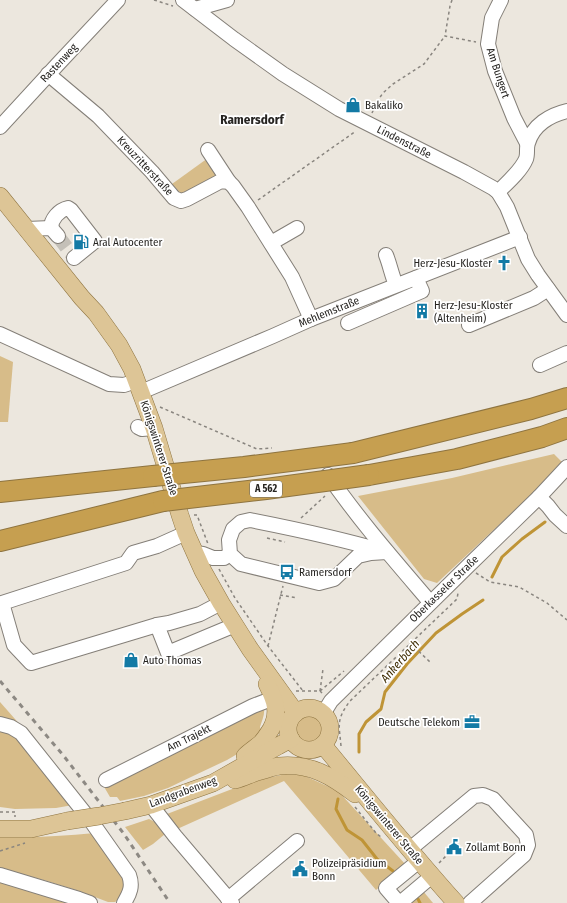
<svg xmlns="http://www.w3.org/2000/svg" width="567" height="903" font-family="'Fira Sans Condensed',sans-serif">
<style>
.green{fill:#d7bc89}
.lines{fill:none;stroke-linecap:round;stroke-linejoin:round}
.stream{stroke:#bf9436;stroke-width:3}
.minor-tunnel{stroke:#c4c0b8;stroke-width:14;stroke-dasharray:14 7;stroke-linecap:butt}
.minor-casing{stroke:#847f78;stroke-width:16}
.major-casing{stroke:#8e7440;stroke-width:18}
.highway-casing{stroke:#8e7440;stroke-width:22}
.path{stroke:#89857f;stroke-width:1.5;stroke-dasharray:3 3;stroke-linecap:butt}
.minor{stroke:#fff;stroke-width:14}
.major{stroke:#ddc596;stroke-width:17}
.highway{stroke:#c69f50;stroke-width:20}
.rail{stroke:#8d8983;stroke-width:3;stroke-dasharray:5 5;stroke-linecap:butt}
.major-bridge-casing{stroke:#8e7440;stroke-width:18;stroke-linecap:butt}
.highway-bridge-casing{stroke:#8e7440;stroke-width:22;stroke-linecap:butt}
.major-bridge{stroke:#ddc596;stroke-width:17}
.highway-bridge{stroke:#c69f50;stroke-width:20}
.labels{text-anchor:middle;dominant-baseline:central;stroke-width:3.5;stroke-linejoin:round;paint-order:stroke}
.shield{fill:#fff;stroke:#676664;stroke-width:1}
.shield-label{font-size:10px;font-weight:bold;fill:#262421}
.street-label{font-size:11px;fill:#262421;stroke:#fff}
.poi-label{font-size:11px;fill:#262421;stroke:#fff;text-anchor:start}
.water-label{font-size:12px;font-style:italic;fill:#3d2b02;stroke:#fff}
.quarter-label{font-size:13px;font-weight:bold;fill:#262421;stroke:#fff}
</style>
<rect width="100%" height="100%" fill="#ece7de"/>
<g class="green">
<polygon points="208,158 219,175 181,194 172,184"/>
<polygon points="0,356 13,362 8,422 0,422"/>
<polygon points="554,454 564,464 437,583 424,579 358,496 452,478"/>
<polygon points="0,702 59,769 84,803 56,808 15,809 0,807"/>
<path d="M264,708C265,715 262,720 260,727L262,734L239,753L227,760L191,777L168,788L144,796L120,801L117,797H110L103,785Z"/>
<circle cx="310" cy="729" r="14"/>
<polygon points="286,774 303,775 338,791 406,865 376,890 284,781 175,830 167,814 253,781"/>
<polygon points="149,819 155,822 165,834 153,844 143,850 125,827"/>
<path d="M95,833L127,878L121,898L115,902H108L79,891L47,881L0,868V837C32,838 63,836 95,833Z"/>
<polygon points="0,881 77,903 0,903"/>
<polygon points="423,891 433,903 411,903"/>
</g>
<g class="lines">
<g class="stream">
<polyline points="492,577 502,557 522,539 545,522"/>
<polyline points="359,752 359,734 366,722 381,709 385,692 407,664 436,633 462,614 483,600"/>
<polyline points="338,799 336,809 347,830 362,840 377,859 393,871"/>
<polyline points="418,899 420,903"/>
</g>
<polyline class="minor-tunnel" points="58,236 73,256"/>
<defs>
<g id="minor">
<polyline points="183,0 234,39 283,74 339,109 464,172 493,188 498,192 507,207 528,259 538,275 567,315"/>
<polyline points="501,0 492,18 488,44 495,71 514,118 527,143"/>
<polyline points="195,9 227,0"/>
<polyline points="48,74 98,116 152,172 174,198 181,201 187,199 221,181 229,182 233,186 248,207 292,277 311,319"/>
<polyline points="0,127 58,64 118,0"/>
<polyline points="208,150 229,182"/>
<path d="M498,192C507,183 521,171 526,159C528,154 526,148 528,143C533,125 550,115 567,111"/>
<path d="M51,228C51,219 59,210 68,208L71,210L95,241L74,258"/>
<polyline points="27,229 51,228 58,236"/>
<polyline points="271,243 297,228"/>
<path d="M386,255C390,265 392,276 396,285"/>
<polyline points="348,323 422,291 416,278"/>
<polyline points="469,325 534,298 548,289"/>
<polyline points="0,334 109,384 124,385 136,381"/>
<polyline points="540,365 567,353"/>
<polyline points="141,392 273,336 311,319 520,237"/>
<polyline points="138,427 142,429 154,428"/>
<path d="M328,475C359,520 395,561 430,602"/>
<polyline points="539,497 548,506 555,515 567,526"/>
<path d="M250,520C296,529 342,539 387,552L371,553L358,556L334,579L319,583L241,564L230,554L229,540L233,529L241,522Z"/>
<polyline points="186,533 157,546 133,553 126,563 2,603 14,645 31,663 157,625 169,623 200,614 221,603"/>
<polyline points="195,553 203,554 213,558 224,558 230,554"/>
<polyline points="157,625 168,653 235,625"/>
<polyline points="323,714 331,701 467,567 539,497 567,467"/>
<path d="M0,724L11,727L21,733L91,821L129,875C133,886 130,893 124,903"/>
<polyline points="106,780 253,706 274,698"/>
<polyline points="151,805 175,836 232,903"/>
<polyline points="410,849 474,796 483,795 493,799 526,835 528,845 524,855 470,903"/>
<polyline points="0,875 79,899 90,903"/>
<polyline points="228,899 297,841"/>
<polyline points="399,903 386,888 419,861"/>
<polyline points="400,903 432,876"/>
</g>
<g id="major">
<polyline points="0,196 82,298 96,313 119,345 132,369 154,428 180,515 186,533 203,571 221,603 250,649 296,713"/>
<circle cx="309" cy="729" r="21"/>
<path d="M323,745C367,798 410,852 456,903"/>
<path d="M245,756C249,752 255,748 260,744C264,740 268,734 271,729C280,712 275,700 267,684"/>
<path d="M235,780C244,778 252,773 261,771C267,769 273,767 279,766C310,763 332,776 355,794"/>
<polyline points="125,811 151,805 213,783 278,746 291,739"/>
<polyline points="0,829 31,829 67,821"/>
</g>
<g id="highway">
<polyline points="353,453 531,409 567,398"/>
<polyline points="369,475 457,459 542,437 567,428"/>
<polyline points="0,492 153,476"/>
<polyline points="0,541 163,501"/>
</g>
</defs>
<use href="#minor" class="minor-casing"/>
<use href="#major" class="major-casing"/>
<use href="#highway" class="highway-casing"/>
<g class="path">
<polyline points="154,0 173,6"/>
<polyline points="452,0 450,6 445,36 476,42"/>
<polyline points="372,113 378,100 383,93 393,84 424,64 445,36"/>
<polyline points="258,200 356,131"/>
<polyline points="160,407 257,449 272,448"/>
<polyline points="194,515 197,515 208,544"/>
<polyline points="301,518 325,496"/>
<polyline points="267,538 285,542"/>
<polyline points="219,569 235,598 268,646 303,691"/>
<polyline points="476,573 490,582 519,587 547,603 567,620"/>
<polyline points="280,595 297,598"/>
<polyline points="410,643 430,662"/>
<polyline points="268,646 283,586"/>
<polyline points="296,691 320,691 322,693"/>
<polyline points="320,691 344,671"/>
<polyline points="320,691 323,669"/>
<path d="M341,746C339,724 336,720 350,701L457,599L458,593"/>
<polyline points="355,807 376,833 381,837"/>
<polyline points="0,812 15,812 15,817"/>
<polyline points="0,851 25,843"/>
<polyline points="439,863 446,856"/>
</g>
<use href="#minor" class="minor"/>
<use href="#major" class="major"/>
<use href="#highway" class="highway"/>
<polyline class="rail" points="0,681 63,755 124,834 170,903"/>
<defs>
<polyline id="major-bridge" points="67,821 99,816 125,811"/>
<g id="highway-bridge">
<polyline points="153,476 244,467 353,453"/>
<polyline points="163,501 266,489 369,475"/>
</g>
</defs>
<use href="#major-bridge" class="major-bridge-casing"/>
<use href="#highway-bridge" class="highway-bridge-casing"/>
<use href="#major-bridge" class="major-bridge"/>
<use href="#highway-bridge" class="highway-bridge"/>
</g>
<defs>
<symbol id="shop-bare" viewBox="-9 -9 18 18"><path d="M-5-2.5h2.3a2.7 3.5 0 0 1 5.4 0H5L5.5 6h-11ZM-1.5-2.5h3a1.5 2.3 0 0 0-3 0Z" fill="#137aa5" stroke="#fff" stroke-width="2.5" paint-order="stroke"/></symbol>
<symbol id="fuel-bare" viewBox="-9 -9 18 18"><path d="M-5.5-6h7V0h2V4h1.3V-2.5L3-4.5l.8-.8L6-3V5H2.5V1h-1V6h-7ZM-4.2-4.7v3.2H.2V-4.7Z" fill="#137aa5" stroke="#fff" stroke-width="2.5" paint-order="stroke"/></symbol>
<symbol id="church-bare" viewBox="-9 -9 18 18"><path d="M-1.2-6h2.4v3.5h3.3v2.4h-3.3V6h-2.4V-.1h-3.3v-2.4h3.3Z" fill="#137aa5" stroke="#fff" stroke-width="2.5" paint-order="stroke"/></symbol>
<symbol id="building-bare" viewBox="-9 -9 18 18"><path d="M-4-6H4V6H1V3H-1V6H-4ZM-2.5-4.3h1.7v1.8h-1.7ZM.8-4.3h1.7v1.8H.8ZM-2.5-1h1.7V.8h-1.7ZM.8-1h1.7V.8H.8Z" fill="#137aa5" stroke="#fff" stroke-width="2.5" paint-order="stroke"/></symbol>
<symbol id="bus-bare" viewBox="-9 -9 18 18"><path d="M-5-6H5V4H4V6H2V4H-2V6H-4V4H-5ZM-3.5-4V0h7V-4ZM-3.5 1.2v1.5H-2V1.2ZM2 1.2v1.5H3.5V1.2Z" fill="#137aa5" stroke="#fff" stroke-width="2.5" paint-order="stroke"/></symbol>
<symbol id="office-bare" viewBox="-9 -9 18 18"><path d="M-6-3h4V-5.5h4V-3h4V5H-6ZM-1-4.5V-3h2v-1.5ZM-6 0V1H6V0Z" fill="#137aa5" stroke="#fff" stroke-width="2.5" paint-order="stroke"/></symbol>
<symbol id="civic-bare" viewBox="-9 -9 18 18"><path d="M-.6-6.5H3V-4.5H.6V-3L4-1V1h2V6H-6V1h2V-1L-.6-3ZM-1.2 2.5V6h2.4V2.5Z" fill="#137aa5" stroke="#fff" stroke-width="2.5" paint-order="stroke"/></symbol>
</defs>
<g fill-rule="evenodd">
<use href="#shop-bare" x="342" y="94" width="22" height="22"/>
<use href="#fuel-bare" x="70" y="231" width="22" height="22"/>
<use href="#church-bare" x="493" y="252" width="22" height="22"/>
<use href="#building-bare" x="411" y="300" width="22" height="22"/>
<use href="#bus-bare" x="276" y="561" width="22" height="22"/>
<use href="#shop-bare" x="120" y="649" width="22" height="22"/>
<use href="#office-bare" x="461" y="711" width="22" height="22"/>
<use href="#civic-bare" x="443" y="836" width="22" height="22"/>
<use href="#civic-bare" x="289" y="858" width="22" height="22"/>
</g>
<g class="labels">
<rect class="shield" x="250" y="481" width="32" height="16" rx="3"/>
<g class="shield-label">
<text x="266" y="489">A 562</text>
</g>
<g class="street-label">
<text transform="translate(59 63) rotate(-47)">Rastenweg</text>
<text transform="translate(498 73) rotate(72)">Am Bungert</text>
<text transform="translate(404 142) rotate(27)">Lindenstraße</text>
<text transform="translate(145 166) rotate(47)">Kreuzritterstraße</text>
<text transform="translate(329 312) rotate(-22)">Mehlemstraße</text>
<text transform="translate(159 448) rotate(72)">Königswinterer Straße</text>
<text transform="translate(444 589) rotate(-44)">Oberkasseler Straße</text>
<text transform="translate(189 738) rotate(-26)">Am Trajekt</text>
<text transform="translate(183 792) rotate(-20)">Landgrabenweg</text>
<text transform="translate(389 825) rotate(50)">Königswinterer Straße</text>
</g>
<g class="poi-label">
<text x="365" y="105">Bakaliko</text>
<text x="93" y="242">Aral Autocenter</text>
<text x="492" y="263" text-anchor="end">Herz-Jesu-Kloster</text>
<text x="434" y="305">Herz-Jesu-Kloster<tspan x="434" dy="13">(Altenheim)</tspan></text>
<text x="299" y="572">Ramersdorf</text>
<text x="143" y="660">Auto Thomas</text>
<text x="460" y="722" text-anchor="end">Deutsche Telekom</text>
<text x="466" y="847">Zollamt Bonn</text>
<text x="312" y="863">Polizeipräsidium<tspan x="312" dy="13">Bonn</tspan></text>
</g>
<g class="water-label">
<text transform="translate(400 661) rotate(-49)">Ankerbach</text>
</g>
<g class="quarter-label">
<text x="252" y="119">Ramersdorf</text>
</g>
</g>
</svg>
